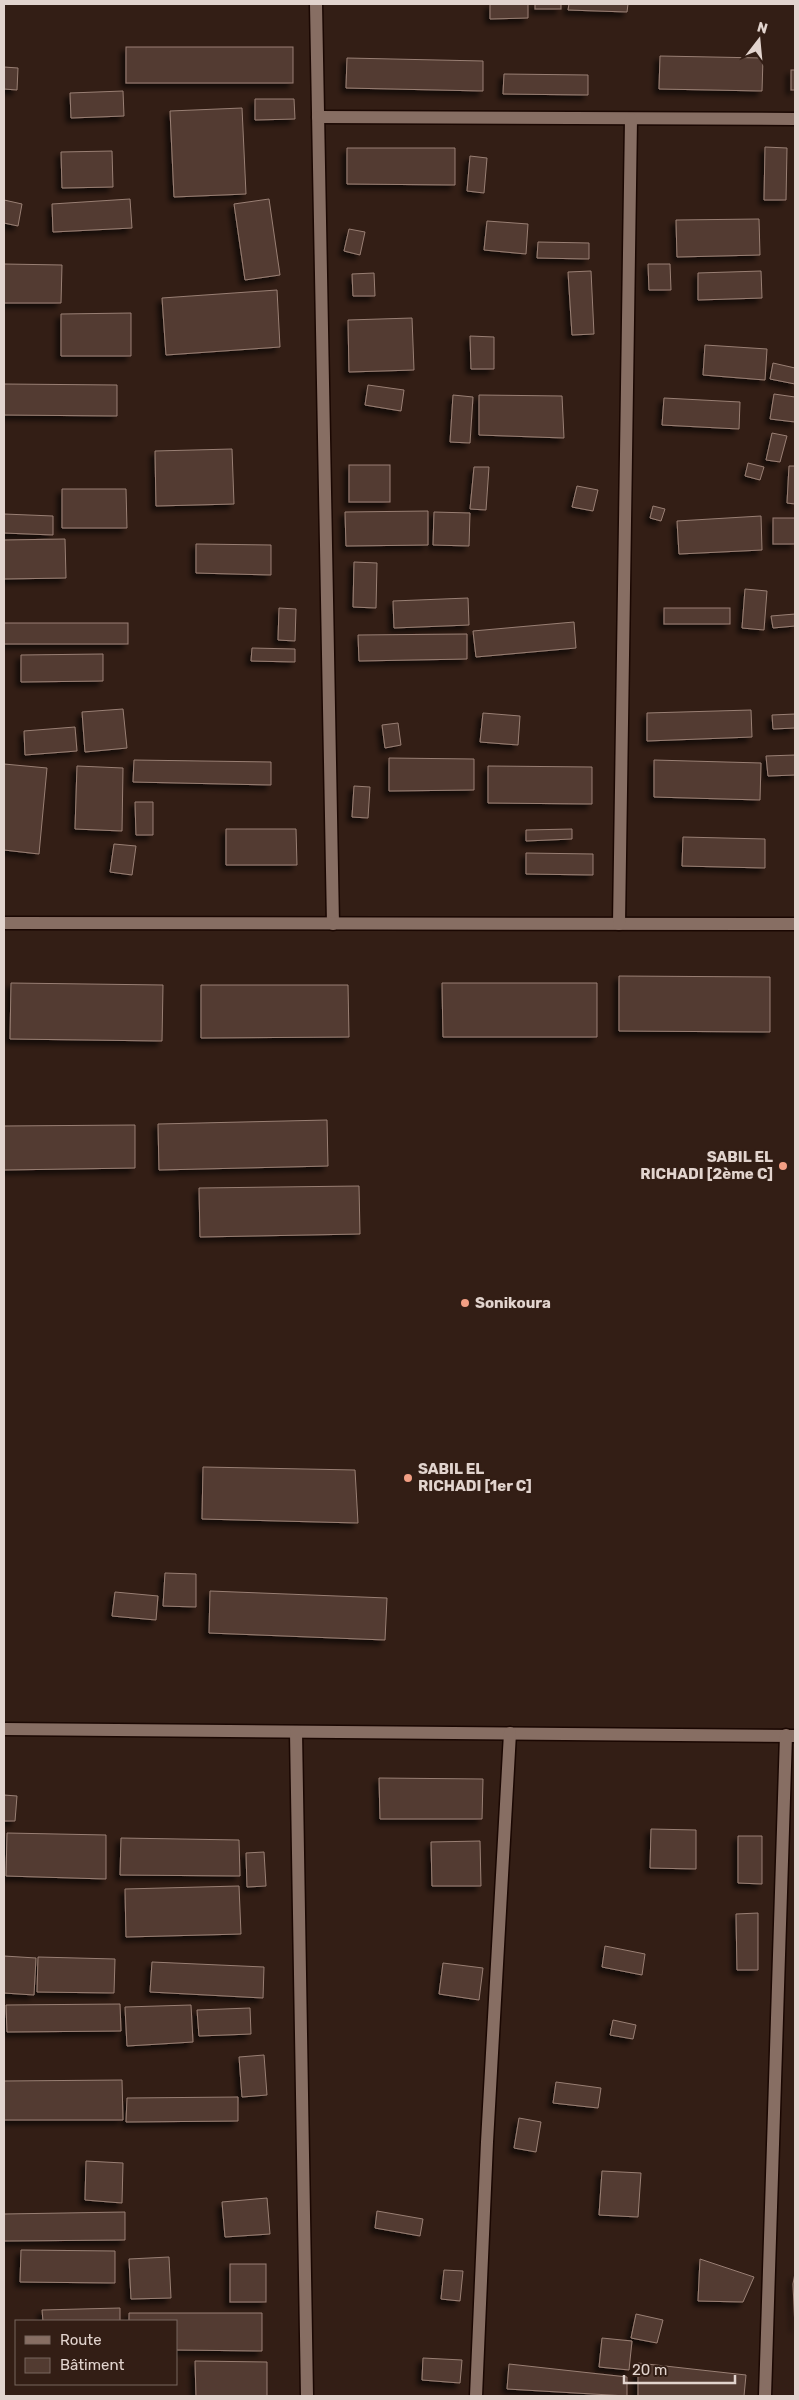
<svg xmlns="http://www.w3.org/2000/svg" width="799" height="2400" font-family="Rubik,sans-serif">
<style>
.building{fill:#523b31;stroke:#997f74;filter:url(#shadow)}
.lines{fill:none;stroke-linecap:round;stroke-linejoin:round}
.street-casing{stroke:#1a0702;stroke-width:15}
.street{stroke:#876e63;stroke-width:12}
.poi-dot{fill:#f39f84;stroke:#331e15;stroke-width:2}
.labels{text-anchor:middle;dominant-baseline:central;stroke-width:4;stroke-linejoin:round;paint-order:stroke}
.poi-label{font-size:15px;font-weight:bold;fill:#e2d4ce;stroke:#331e15;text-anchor:start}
</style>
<defs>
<filter id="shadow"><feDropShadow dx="-4.5" dy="4.5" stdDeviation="2.5" flood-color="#0009"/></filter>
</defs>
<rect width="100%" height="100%" fill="#331e15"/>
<g class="building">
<polygon points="490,4 528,4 528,18 490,19"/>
<rect x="535" y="4" width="26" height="5"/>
<polygon points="569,4 628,4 627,12 568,10"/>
<rect x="126" y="47" width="167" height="36"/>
<polygon points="660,56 763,58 762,91 659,89"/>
<polygon points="347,58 483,61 483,91 346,88"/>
<polygon points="4,67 18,68 17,90 4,89"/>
<rect x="791" y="70" width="4" height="20"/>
<polygon points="504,74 588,75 588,95 503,94"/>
<polygon points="123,91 124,116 71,118 70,93"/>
<polygon points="255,99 294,99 295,119 255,120"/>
<polygon points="242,108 246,194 174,197 170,111"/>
<polygon points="765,147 787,148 786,200 764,200"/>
<polygon points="347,148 455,148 455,185 347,184"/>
<polygon points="112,151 113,187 62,188 61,152"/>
<polygon points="470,156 487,158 484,193 467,191"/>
<polygon points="130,199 132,228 53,232 52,204"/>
<polygon points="269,199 280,275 245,280 234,204"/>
<polygon points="4,200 22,204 18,226 4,223"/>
<polygon points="759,219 760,255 677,257 676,220"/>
<polygon points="487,221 528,224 526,254 484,250"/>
<polygon points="349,229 365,232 360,255 344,251"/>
<polygon points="538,242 589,243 589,259 537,258"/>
<polygon points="4,264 62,265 61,303 4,303"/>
<polygon points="648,264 670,264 671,290 649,290"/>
<polygon points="591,271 594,334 572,335 568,272"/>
<polygon points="761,271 762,298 698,300 698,273"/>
<polygon points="374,273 375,296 353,296 352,274"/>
<polygon points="277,290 280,347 166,355 162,298"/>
<polygon points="131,313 131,356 61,356 61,314"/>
<polygon points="412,318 414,370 349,372 348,320"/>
<polygon points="470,336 494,337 494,369 471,369"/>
<polygon points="705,345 767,349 765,380 703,375"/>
<polygon points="773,363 795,368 795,384 770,379"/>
<polygon points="4,384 117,385 117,416 4,415"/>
<polygon points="368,385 404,390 401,411 365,405"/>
<polygon points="774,394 795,397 795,422 770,419"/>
<polygon points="453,395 473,397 470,443 450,442"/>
<polygon points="479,395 562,396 564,438 479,435"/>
<polygon points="664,398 740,402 739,429 662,425"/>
<polygon points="772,433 787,436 780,462 766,460"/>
<polygon points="232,449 234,504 156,506 155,451"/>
<polygon points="748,463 764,467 760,480 745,476"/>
<rect x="349" y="465" width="41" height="37"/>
<polygon points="789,466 795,466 795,504 787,503"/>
<polygon points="474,467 489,467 486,510 470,509"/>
<polygon points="577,486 598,490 593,511 572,507"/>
<polygon points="62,489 126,489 127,528 62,528"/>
<polygon points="653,506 665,509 661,521 650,518"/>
<polygon points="428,511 428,545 346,546 345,512"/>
<polygon points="434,512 470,513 469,546 433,545"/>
<polygon points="4,514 53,516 53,535 4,533"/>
<polygon points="761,516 762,550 679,554 677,521"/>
<rect x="773" y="518" width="22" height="26"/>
<polygon points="65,539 66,578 4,579 4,540"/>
<polygon points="196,544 271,545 271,575 196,573"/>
<polygon points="354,562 377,563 376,608 353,607"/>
<polygon points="745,589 767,591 764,630 742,628"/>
<polygon points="468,598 469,625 394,628 393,601"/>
<polygon points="279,608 296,609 295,641 278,640"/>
<rect x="664" y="608" width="66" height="16"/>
<polygon points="795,614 795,626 773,628 771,616"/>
<polygon points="574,622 576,648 476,657 473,631"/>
<rect x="4" y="623" width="124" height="21"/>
<polygon points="467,634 467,659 359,661 358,635"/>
<polygon points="252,648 295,649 295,662 251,661"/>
<polygon points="103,654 103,681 21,682 21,655"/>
<polygon points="123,709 127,748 85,752 82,712"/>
<polygon points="751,710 752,737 647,741 647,713"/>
<polygon points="483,713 520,716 518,745 480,742"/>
<polygon points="795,714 795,728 773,729 772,715"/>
<polygon points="398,723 401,745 385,748 382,725"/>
<polygon points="75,727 77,751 25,755 24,731"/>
<polygon points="795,755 795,775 768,776 766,756"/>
<polygon points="389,758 474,759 474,790 389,791"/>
<polygon points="134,760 271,762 271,785 133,782"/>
<polygon points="654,760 761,763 760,800 654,797"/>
<polygon points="4,764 47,768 39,854 4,850"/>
<polygon points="77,766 123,768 122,831 75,829"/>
<polygon points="488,766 592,767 592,804 488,803"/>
<polygon points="354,786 370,787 368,818 352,817"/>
<polygon points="135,802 153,802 153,835 136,835"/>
<polygon points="226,829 296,829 297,865 226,865"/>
<polygon points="572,829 572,839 526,841 526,830"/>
<polygon points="683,837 765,839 765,868 682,866"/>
<polygon points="114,844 136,846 132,875 110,872"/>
<polygon points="526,853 593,854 593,875 526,874"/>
<polygon points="619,976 770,977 770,1032 619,1031"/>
<polygon points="11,983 163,985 162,1041 10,1039"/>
<polygon points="442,983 597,983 597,1037 443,1037"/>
<polygon points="201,985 348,985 349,1037 201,1038"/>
<polygon points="327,1120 328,1166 159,1170 158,1124"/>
<polygon points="135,1125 135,1168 4,1170 4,1126"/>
<polygon points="359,1186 360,1234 200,1237 199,1188"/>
<polygon points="203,1467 355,1470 358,1523 202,1519"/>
<polygon points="165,1573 196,1574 196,1607 163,1606"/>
<polygon points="210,1591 387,1598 385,1640 209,1633"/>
<polygon points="115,1592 158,1596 156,1620 112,1616"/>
<polygon points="379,1778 483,1779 482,1819 380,1819"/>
<polygon points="4,1795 17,1796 15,1821 4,1821"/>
<polygon points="651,1829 696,1830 696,1869 650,1868"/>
<polygon points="7,1833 106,1835 106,1879 6,1876"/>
<polygon points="738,1836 762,1836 762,1884 738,1883"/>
<polygon points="121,1838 239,1840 240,1876 120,1875"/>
<polygon points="480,1841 481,1886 432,1886 431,1842"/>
<polygon points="264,1852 266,1886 247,1887 246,1853"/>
<polygon points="239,1886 241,1934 126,1937 125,1889"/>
<polygon points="758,1913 758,1970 737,1970 736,1914"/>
<polygon points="605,1946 645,1954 642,1975 602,1967"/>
<polygon points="4,1956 36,1958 34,1995 4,1993"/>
<polygon points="38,1957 115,1959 114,1993 37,1992"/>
<polygon points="152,1962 264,1967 263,1998 150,1992"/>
<polygon points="443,1963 483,1968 479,2000 439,1994"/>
<polygon points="120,2004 121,2031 7,2032 6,2005"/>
<polygon points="191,2005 193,2042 127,2046 125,2007"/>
<polygon points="250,2008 251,2034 199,2036 197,2010"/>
<polygon points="613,2020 636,2025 633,2039 610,2035"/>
<polygon points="264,2055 267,2095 242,2097 239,2057"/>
<polygon points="122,2080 123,2120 4,2120 4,2081"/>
<polygon points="556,2082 601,2088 598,2108 553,2103"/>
<polygon points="238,2097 238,2121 126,2122 127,2098"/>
<polygon points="519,2118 541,2122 536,2152 514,2148"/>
<polygon points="86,2161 123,2163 122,2203 85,2200"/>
<polygon points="602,2171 641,2173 638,2217 599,2215"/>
<polygon points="267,2198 270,2234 225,2237 222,2202"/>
<polygon points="377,2211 423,2219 420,2236 375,2228"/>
<polygon points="125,2212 125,2240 4,2241 4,2214"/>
<polygon points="21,2250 115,2251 115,2283 20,2282"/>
<polygon points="169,2257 171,2298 131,2299 129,2259"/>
<polygon points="700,2259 754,2277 743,2302 698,2301"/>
<rect x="230" y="2264" width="36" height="38"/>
<polygon points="444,2270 463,2271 460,2301 441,2299"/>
<polygon points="795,2273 795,2328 793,2284"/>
<polygon points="120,2308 120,2321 43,2321 42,2310"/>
<polygon points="129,2313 262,2313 262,2351 176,2350 176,2321 129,2321"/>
<polygon points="636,2314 663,2320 657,2343 631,2338"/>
<polygon points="602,2338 632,2341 629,2370 599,2367"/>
<polygon points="423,2358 462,2360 460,2383 422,2380"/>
<polygon points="195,2361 267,2362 267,2396 196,2396"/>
<polygon points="638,2363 746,2375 744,2396 638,2396"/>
<polygon points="509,2364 627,2377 627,2396 507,2389"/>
</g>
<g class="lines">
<defs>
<g id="street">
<polyline points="316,4 333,924"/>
<polyline points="318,117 795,119"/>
<polyline points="4,923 795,924"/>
<polyline points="619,924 631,119"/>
<polyline points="4,1729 795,1736"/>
<polyline points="296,1732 307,2396"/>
<polyline points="476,2396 487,2142 510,1733"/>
<polyline points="765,2396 786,1735"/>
</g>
</defs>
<use href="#street" class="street-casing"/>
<use href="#street" class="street"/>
</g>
<g class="poi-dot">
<circle cx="783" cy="1166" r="5"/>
<circle cx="465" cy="1303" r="5"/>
<circle cx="408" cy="1478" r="5"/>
</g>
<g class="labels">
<g class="poi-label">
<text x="773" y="1157" text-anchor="end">SABIL EL<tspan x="773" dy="17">RICHADI [2ème C]</tspan></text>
<text x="475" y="1303">Sonikoura</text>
<text x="418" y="1469">SABIL EL<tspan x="418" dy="17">RICHADI [1er C]</tspan></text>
</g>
</g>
<rect width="799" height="2400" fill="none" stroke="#e2d4ce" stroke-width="10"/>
<rect x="15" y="2320" width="162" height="65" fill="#331e15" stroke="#79675f"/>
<rect x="25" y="2336" width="25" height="8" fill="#876e63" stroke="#79675f"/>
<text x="60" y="2345" font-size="15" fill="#e2d4ce">Route</text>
<rect x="25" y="2358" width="25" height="15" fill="#523b31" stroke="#79675f"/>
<text x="60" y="2370" font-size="15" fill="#e2d4ce">Bâtiment</text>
<g transform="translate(759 40) rotate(16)" stroke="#331e15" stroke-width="4" paint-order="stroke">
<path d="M0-4L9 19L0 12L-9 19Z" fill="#e2d4ce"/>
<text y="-8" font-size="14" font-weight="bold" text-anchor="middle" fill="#e2d4ce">N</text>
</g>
<path d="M624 2375v8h111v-8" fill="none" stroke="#e2d4ce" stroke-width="2.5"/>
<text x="632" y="2375" font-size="15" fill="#e2d4ce" stroke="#331e15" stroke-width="4" paint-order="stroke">20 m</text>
</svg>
